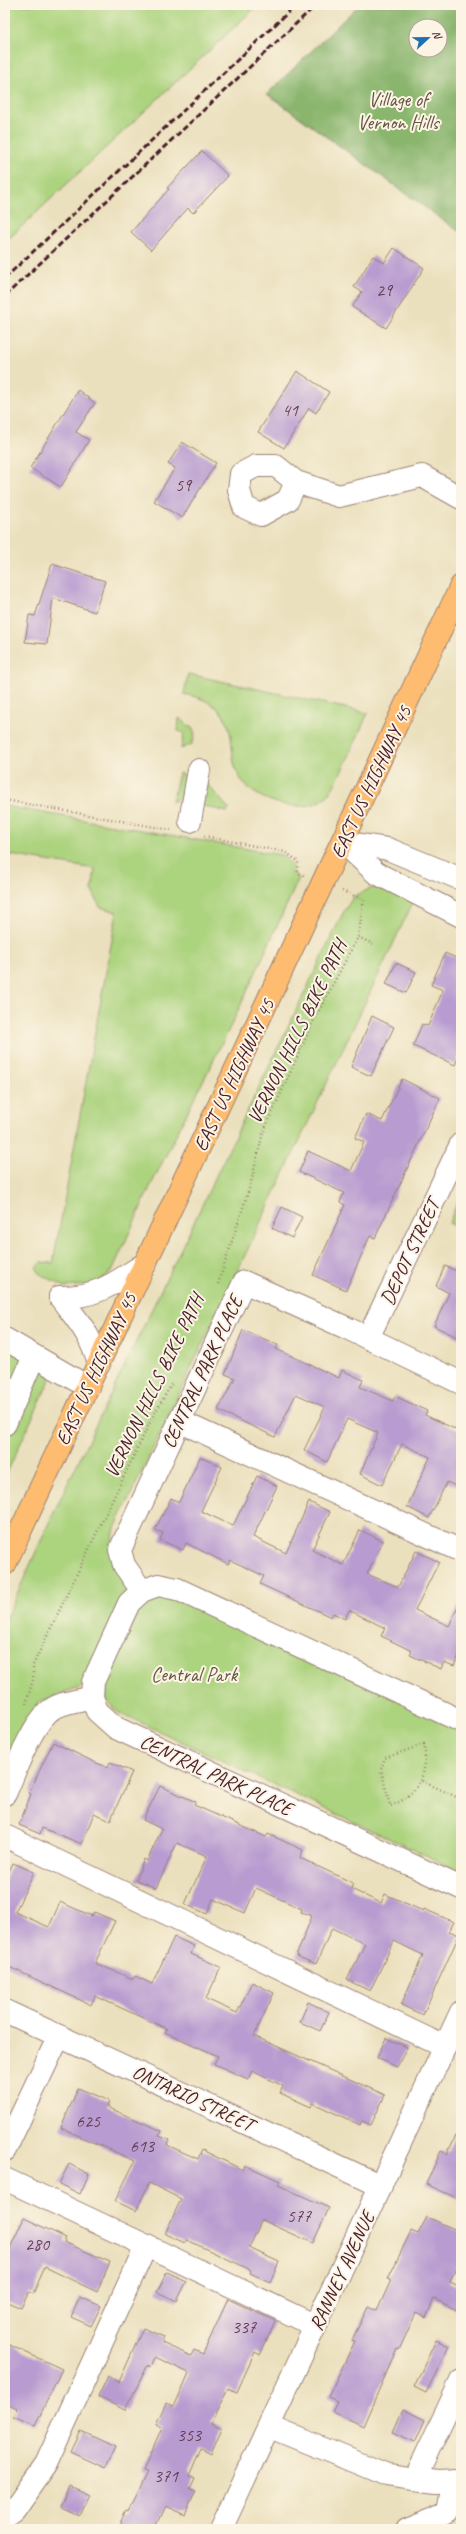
<svg xmlns="http://www.w3.org/2000/svg" width="466" height="2534" font-family="Caveat,sans-serif">
<style>
.green{fill:#acd37e;stroke:#7b7954}
.forest{fill:#89b56d;stroke:#6a6a4c;fill-rule:evenodd}
.building{fill:#b89bd0}
.lines{fill:none;stroke-linecap:round;stroke-linejoin:round}
.minor-casing{stroke:#9a8074;stroke-width:24}
.major-casing{stroke:#9a8074;stroke-width:24}
.path{stroke:#9a8074;stroke-width:2.5;stroke-dasharray:1 3;stroke-linecap:butt}
.minor{stroke:#fff;stroke-width:22}
.major{stroke:#fdbc70;stroke-width:22}
.rail{stroke:#4a1f2b;stroke-width:3;stroke-dasharray:6 3;stroke-linecap:butt}
.labels{text-anchor:middle;dominant-baseline:central;stroke-width:4;stroke-linejoin:round;paint-order:stroke}
.number-label{font-size:18px;fill:#663e54}
.park-label{font-size:20px;fill:#675544;stroke:#fcf5e5}
.street-label{font-size:20px;fill:#4a1f2b;stroke:#fcf5e5}
</style>
<rect width="100%" height="100%" fill="#fcf5e5"/>
<filter id="ink" filterUnits="userSpaceOnUse"><feTurbulence type="fractalNoise" baseFrequency=".025" numOctaves="2"/><feDisplacementMap in="SourceGraphic" scale="8" xChannelSelector="R" yChannelSelector="G"/><feConvolveMatrix kernelMatrix="1 2 1 2 8 2 1 2 1" color-interpolation-filters="sRGB"/></filter>
<filter id="wash" filterUnits="userSpaceOnUse"><feTurbulence type="fractalNoise" baseFrequency=".012" numOctaves="4" result="noise"/><feDisplacementMap in="SourceGraphic" scale="16" xChannelSelector="R" yChannelSelector="G"/><feGaussianBlur stdDeviation="0.9" result="paint"/><feColorMatrix in="noise" values="0 0 0 0 0 0 0 0 0 0 0 0 0 0 0 0 0 1.4 0 .05"/><feComposite in="paint" operator="in"/></filter>
<g filter="url(#wash)">
<rect width="100%" height="100%" fill="#ebe0bd"/>
<g class="green">
<polygon points="5,5 258,5 5,242"/>
<path d="M188,674L368,713C360,730 337,787 326,797C313,809 292,807 277,803C262,798 249,792 240,778C232,766 233,751 231,737C227,709 209,699 184,694Z"/>
<polygon points="179,718 192,728 195,734 192,744 181,749 184,733 178,731"/>
<polygon points="179,773 184,775 187,783 183,796 172,802"/>
<polygon points="207,784 229,809 227,812 200,805"/>
<polygon points="5,806 282,855 292,865 293,874 299,878 238,1011 151,1185 112,1271 96,1284 65,1287 40,1274 36,1267 41,1262 53,1263 117,912 100,907 92,890 95,869 5,854"/>
<polygon points="372,888 390,888 414,900 115,1528 112,1542 130,1581 82,1686 38,1702 5,1770 5,1621 51,1518 343,913 354,896"/>
<polygon points="461,1193 461,1229 449,1223"/>
<polygon points="5,1328 61,1356 5,1477"/>
<polygon points="164,1591 461,1727 461,1872 116,1711 106,1699 107,1675 142,1603"/>
</g>
<path class="forest" d="M359,5H461V233L267,94ZM416,26H440V50H416Z"/>
<g id="blocks">
<g class="building">
<polygon points="202,151 228,176 193,213 188,208 151,250 131,232 169,189 167,188"/>
<polygon points="394,248 424,268 386,328 352,307 362,292 354,287 373,256 384,263"/>
<polygon points="297,371 329,392 316,413 309,408 284,448 258,432"/>
<polygon points="78,390 95,403 76,432 89,440 61,487 30,468"/>
<polygon points="182,442 216,463 182,518 154,501 175,468 168,464"/>
<polygon points="52,564 105,581 95,612 53,598 47,644 25,642 29,615 35,616"/>
<polygon points="445,953 461,960 461,1051 455,1065 413,1046 422,1024 428,1026 443,990 431,985"/>
<polygon points="396,963 416,972 406,993 386,984"/>
<polygon points="372,1016 394,1027 371,1076 351,1067"/>
<polygon points="402,1079 440,1098 375,1238 370,1236 346,1290 313,1275 345,1205 340,1202 344,1193 299,1172 308,1151 351,1171 364,1142 355,1138 366,1114 382,1121"/>
<polygon points="282,1207 302,1217 292,1238 272,1228"/>
<polygon points="445,1266 459,1272 461,1268 461,1339 434,1326 449,1293 436,1286"/>
<polygon points="243,1330 278,1345 276,1349 339,1378 342,1370 363,1380 360,1387 393,1401 395,1396 427,1411 425,1415 461,1432 461,1489 447,1482 429,1518 407,1507 430,1457 402,1444 382,1485 360,1474 378,1433 347,1419 327,1462 304,1450 325,1407 296,1394 275,1437 218,1410 235,1378 225,1374"/>
<polygon points="200,1457 222,1467 201,1511 233,1526 257,1476 277,1486 253,1537 286,1553 309,1502 330,1512 312,1550 343,1565 360,1530 383,1541 367,1574 398,1587 416,1551 439,1562 415,1610 449,1626 461,1599 461,1650 454,1666 444,1662 441,1669 410,1655 412,1651 381,1636 385,1628 349,1610 345,1619 333,1613 331,1617 260,1584 264,1576 230,1560 228,1564 186,1543 183,1550 160,1540 163,1533 155,1530 171,1498 179,1502"/>
<polygon points="53,1742 96,1763 108,1767 110,1762 132,1772 110,1821 94,1813 82,1844 42,1828 40,1834 19,1825 31,1794 29,1793"/>
<polygon points="160,1786 196,1802 194,1805 266,1837 268,1834 303,1850 300,1858 353,1883 351,1889 381,1903 385,1894 423,1911 424,1909 454,1922 449,1931 459,1935 423,2015 401,2005 423,1955 394,1941 370,1991 347,1980 365,1944 332,1928 316,1964 296,1956 312,1916 301,1912 302,1909 256,1888 245,1913 213,1899 207,1914 185,1904 207,1856 177,1843 156,1888 136,1880 144,1859 147,1861 162,1829 143,1820"/>
<polygon points="13,1863 34,1872 15,1912 49,1927 60,1902 92,1916 94,1912 115,1921 95,1963 133,1979 135,1976 152,1984 174,1937 194,1946 191,1954 221,1967 206,1999 237,2013 252,1982 274,1993 254,2036 385,2095 371,2125 362,2121 360,2125 313,2103 311,2107 280,2093 283,2086 252,2071 248,2079 214,2064 218,2056 165,2032 167,2029 95,1996 91,2005 5,1965 5,1880"/>
<polygon points="308,2002 329,2012 320,2031 300,2022"/>
<polygon points="386,2038 407,2047 397,2067 377,2058"/>
<polygon points="78,2088 109,2101 107,2107 162,2131 159,2136 169,2140 167,2145 198,2159 202,2150 243,2170 245,2165 280,2181 278,2185 329,2208 313,2243 262,2220 249,2248 279,2262 270,2282 250,2273 251,2270 187,2240 185,2243 165,2234 181,2199 149,2183 136,2211 115,2201 135,2161 61,2128"/>
<polygon points="461,2125 461,2200 426,2184 441,2151 447,2154"/>
<polygon points="69,2164 89,2174 80,2194 59,2184"/>
<polygon points="427,2217 461,2232 461,2256 450,2282 461,2287 461,2312 434,2299 426,2318 416,2313 399,2350 397,2349 363,2426 332,2411 337,2401 328,2397 355,2341 352,2340 368,2307 377,2311 391,2280 388,2279 411,2231 418,2234"/>
<polygon points="24,2218 66,2238 64,2242 110,2262 97,2292 45,2267 33,2294 29,2292 21,2308 5,2301 5,2259"/>
<polygon points="167,2272 187,2281 177,2301 157,2292"/>
<polygon points="80,2297 101,2306 91,2326 71,2317"/>
<polygon points="228,2299 275,2321 260,2355 255,2352 237,2392 228,2388 211,2423 222,2428 211,2453 201,2448 189,2476 195,2479 190,2490 196,2492 185,2515 165,2506 156,2525 165,2529 117,2529 126,2511 128,2512 147,2472 143,2471 162,2427 156,2424 166,2403 174,2407 189,2373 155,2357 151,2367 148,2365 125,2410 98,2397 108,2376 119,2382 143,2328 164,2337 162,2343 191,2356 194,2350 203,2354"/>
<polygon points="436,2340 449,2346 426,2393 414,2387"/>
<polygon points="5,2343 62,2369 35,2426 13,2417 17,2408 5,2403"/>
<polygon points="403,2409 425,2420 415,2442 393,2432"/>
<polygon points="81,2431 115,2447 105,2468 71,2452"/>
<polygon points="69,2486 89,2495 80,2515 60,2506"/>
</g>
</g>
</g>
<g filter="url(#ink)">
<use href="#blocks" fill-opacity="0" stroke="#9a8074" stroke-width="1"/>
<g class="lines">
<defs>
<g id="minor">
<polyline points="296,482 288,500 261,515 244,507 239,490 241,474 256,466 276,466 296,482 339,496 422,476 461,498"/>
<polyline points="190,821 199,770"/>
<polyline points="343,842 376,873 461,916"/>
<polyline points="343,842 388,849 461,879"/>
<path d="M60,1297C97,1298 116,1282 146,1263"/>
<path d="M60,1297C79,1323 89,1331 99,1364"/>
<polyline points="368,1338 461,1144"/>
<polyline points="5,1339 88,1387"/>
<polyline points="179,1421 461,1551"/>
<polyline points="5,1424 34,1356"/>
<polyline points="142,1591 124,1565 120,1550 244,1282 349,1329 461,1383"/>
<polyline points="461,1721 177,1589 158,1585 142,1591 129,1603 93,1682 92,1697 97,1711 116,1728 461,1888"/>
<path d="M5,1794C16,1770 29,1730 48,1712C59,1702 79,1701 92,1697"/>
<polyline points="5,1836 445,2047"/>
<polyline points="5,2011 381,2186"/>
<polyline points="5,2150 59,2036"/>
<polyline points="5,2179 316,2326"/>
<polyline points="270,2427 387,2475 437,2482 461,2481"/>
<polyline points="415,2479 461,2381"/>
<polyline points="5,2517 13,2511 46,2464 146,2246"/>
<polyline points="221,2529 461,2012"/>
<polyline points="407,2529 447,2513 450,2506 454,2481"/>
</g>
<polyline id="major" points="5,1564 461,586"/>
</defs>
<use href="#minor" class="minor-casing"/>
<use href="#major" class="major-casing"/>
<g class="path">
<polyline points="5,800 171,830"/>
<polyline points="204,836 285,852 298,861 298,873 304,875"/>
<polyline points="358,937 373,944"/>
<polyline points="218,1284 250,1186 263,1133 312,1024 358,937 364,900 342,891"/>
<polyline points="26,1704 33,1680 33,1665 151,1420 172,1383"/>
<path d="M424,1744C429,1773 418,1796 390,1806L381,1769L385,1758Z"/>
<polyline points="422,1781 461,1799"/>
</g>
<use href="#minor" class="minor"/>
<use href="#major" class="major"/>
<g class="rail">
<polyline points="5,278 296,5"/>
<polyline points="5,296 316,5"/>
</g>
</g>
</g>
<g class="labels">
<g class="number-label">
<text x="384" y="290">29</text>
<text x="290" y="410">41</text>
<text x="183" y="485">59</text>
<text x="88" y="2121">625</text>
<text x="142" y="2146">613</text>
<text x="299" y="2216">577</text>
<text x="37" y="2244">280</text>
<text x="244" y="2327">337</text>
<text x="189" y="2435">353</text>
<text x="166" y="2476">371</text>
</g>
<g class="park-label">
<text x="398" y="99">Village of<tspan x="398" dy="23">Vernon Hills</tspan></text>
<text x="194" y="1674">Central Park</text>
</g>
<g class="street-label">
<text transform="translate(371 782) rotate(-65)">EAST US HIGHWAY 45</text>
<text transform="translate(297 1032) rotate(-64)">VERNON HILLS BIKE PATH</text>
<text transform="translate(234 1075) rotate(-65)">EAST US HIGHWAY 45</text>
<text transform="translate(410 1252) rotate(-65)">DEPOT STREET</text>
<text transform="translate(96 1369) rotate(-65)">EAST US HIGHWAY 45</text>
<text transform="translate(202 1372) rotate(-65)">CENTRAL PARK PLACE</text>
<text transform="translate(154 1386) rotate(-64)">VERNON HILLS BIKE PATH</text>
<text transform="translate(216 1775) rotate(25)">CENTRAL PARK PLACE</text>
<text transform="translate(193 2098) rotate(25)">ONTARIO STREET</text>
<text transform="translate(342 2271) rotate(-65)">RANNEY AVENUE</text>
</g>
</g>
<rect width="466" height="2534" fill="none" stroke="#fcf5e5" stroke-width="20"/>
<g transform="translate(428 38) rotate(68)"><circle r="19" fill="#fcf5e5" stroke="#b59f9b"/>
<path d="M0-3L7 15L0 10L-7 15Z" fill="#1f6fb2"/>
<text y="-6" font-size="11" font-weight="bold" text-anchor="middle" fill="#4a1f2b">N</text>
</g>
</svg>
